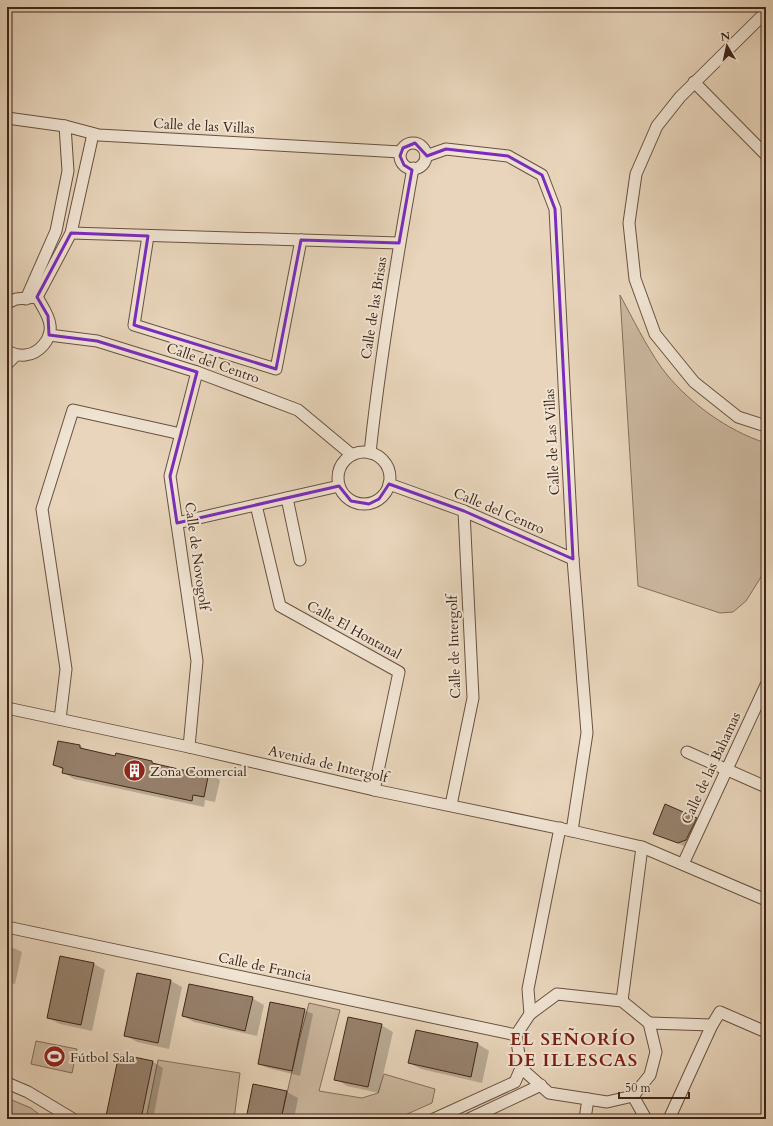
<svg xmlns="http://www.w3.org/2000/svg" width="773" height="1126" font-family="Cardo,serif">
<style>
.green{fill:#cbb79f;stroke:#856e5c}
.shadow{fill:#0003}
.building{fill:#97816d;stroke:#3f2518}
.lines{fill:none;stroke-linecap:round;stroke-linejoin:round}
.street-casing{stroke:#695141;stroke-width:13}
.street{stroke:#f0e4d3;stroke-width:11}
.marked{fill:none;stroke:#7b2cbf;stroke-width:3;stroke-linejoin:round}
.labels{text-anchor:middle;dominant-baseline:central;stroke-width:4;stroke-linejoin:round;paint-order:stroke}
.street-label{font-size:14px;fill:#3f2518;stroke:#f0e4d3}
.poi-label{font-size:14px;fill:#3f2518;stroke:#f0e4d3;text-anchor:start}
.district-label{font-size:18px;font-weight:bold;letter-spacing:1px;fill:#7a1f14;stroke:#f0e4d3}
</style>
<rect width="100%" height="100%" fill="#e8d5bb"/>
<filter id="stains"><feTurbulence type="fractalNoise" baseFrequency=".005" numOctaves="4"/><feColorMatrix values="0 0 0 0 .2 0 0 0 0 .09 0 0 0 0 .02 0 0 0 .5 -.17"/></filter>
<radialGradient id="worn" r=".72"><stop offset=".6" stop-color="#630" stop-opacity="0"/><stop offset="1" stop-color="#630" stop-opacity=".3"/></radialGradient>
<g class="green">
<path d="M620,295C633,319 645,344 661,367C685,400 727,431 766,443V569L746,601L733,612L720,613L638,586Z"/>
<polygon points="309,1003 340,1010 319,1091 362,1098 378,1093 384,1074 435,1089 432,1103 396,1119 281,1119 299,1041"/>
<polygon points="36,1041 77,1049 72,1073 31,1064"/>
<polygon points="158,1060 240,1073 234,1119 146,1119"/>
<polygon points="7,1098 31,1108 45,1119 7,1119"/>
</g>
<g class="shadow">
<polygon points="80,746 88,751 116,757 152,762 158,766 187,772 209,773 220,780 215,802 205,800 204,807 74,779 63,772 63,770 54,764"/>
<polygon points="696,819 702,822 692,843 684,846 660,836"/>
<polygon points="7,945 22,952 15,984 7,982"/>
<polygon points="61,958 94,964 105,970 92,1031 60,1024 48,1018"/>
<polygon points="171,981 182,987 169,1049 137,1042 125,1035"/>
<polygon points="252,998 264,1005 257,1036 194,1022 183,1016"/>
<polygon points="304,1010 313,1014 300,1076 268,1068 259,1064"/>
<polygon points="381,1025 393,1032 379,1093 347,1086 336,1079"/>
<polygon points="478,1044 489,1051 482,1083 421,1069 409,1063"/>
<polygon points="120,1055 153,1062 163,1068 153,1119 112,1119 107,1116"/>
<polygon points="253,1085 287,1092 298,1098 294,1119 246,1119"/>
</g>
<g class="building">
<polygon points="58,741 80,745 80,748 115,756 116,753 152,761 152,763 187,771 187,767 209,772 204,797 193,795 192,801 62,773 63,768 53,765"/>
<polygon points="665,804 697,818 686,840 678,843 653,834"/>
<polygon points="60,956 94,963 81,1025 47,1018"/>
<polygon points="137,973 171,980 158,1043 124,1036"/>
<polygon points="189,984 253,997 245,1031 182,1016"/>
<polygon points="270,1002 305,1009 292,1071 258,1064"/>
<polygon points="348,1017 382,1024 368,1087 334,1080"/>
<polygon points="416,1030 478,1043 471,1077 408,1063"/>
<polygon points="119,1054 153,1061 141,1119 117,1119 106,1116"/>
<polygon points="253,1084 287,1091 281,1119 246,1119"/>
</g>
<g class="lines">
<defs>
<g id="street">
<polyline points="766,12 680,97 657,126 636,174 629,223 635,279 655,334 694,382 738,417 766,426"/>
<polyline points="694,82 766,155"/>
<polyline points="7,118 65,126 99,135 401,152"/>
<circle cx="413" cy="156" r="13"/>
<polyline points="426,156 446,149 508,156 542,175 555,209 573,559 587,733 572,831"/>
<polyline points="71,233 399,243"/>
<polyline points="148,236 134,325 276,369 301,240"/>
<polyline points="37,297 71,233 93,134"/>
<polyline points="26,299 56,231 68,171 65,126"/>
<path d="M7,303L16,299L37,297C42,306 49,315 50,325C52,339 39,354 25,355C18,356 13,354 7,351"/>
<polyline points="49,335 97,341 197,372 298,410 352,455"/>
<polyline points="7,364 16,355"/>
<circle cx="364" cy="478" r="26"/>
<path d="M370,453C380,358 396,263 413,168"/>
<polyline points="389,484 464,511 573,559"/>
<polyline points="287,498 300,560"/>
<polyline points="256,505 280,606 399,672 374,790"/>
<polyline points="177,523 339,486"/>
<polyline points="7,708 189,747 374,790 572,831 642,847 766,900"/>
<polyline points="60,719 66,669 42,509 73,410 181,434"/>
<polyline points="189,747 197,661 170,476 197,372"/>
<polyline points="687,752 766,787"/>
<polyline points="451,805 473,698 464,511"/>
<polyline points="683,864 766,685"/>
<polyline points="7,927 516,1035"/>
<polygon points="557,994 622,1001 649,1023 656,1052 650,1075 633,1096 607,1102 549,1093 521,1068 516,1035 530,1014"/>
<polyline points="622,1001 642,847"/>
<polyline points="530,1014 528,989 560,828"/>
<polyline points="649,1023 712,1025 720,1012 766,1032"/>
<polyline points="7,1083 28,1092 73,1119"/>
<polyline points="633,1096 646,1119"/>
<polyline points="434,1119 515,1082 521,1068"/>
<polyline points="469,1119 541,1085"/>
<polyline points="585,1119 588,1099"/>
<polyline points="669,1119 712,1025"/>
</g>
</defs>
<use href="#street" class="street-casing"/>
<use href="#street" class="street"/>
</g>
<path class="marked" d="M415,143L427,156L446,149L508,156L542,175L555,209L573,559L464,511L389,484L379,499L369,504L351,501L339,486L177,523L170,476L197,372L97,341L49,335L48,316L37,297L71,233L148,236L134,325L276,369L301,240L399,243L412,170L404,165L400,156L403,148Z"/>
<defs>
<symbol id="building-disc" viewBox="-11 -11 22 22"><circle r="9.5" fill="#8f2418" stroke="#f0e4d3"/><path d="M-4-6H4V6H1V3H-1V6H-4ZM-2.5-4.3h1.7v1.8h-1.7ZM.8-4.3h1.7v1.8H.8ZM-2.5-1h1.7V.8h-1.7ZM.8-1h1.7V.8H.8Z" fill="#fff"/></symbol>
<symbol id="stadium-disc" viewBox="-11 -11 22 22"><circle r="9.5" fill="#8f2418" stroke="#f0e4d3"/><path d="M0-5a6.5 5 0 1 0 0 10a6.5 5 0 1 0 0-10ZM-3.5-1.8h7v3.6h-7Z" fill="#fff"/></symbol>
</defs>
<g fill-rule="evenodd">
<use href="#building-disc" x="122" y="758" width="25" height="25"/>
<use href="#stadium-disc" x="42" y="1044" width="25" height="25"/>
</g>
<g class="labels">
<g class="street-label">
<text transform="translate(204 126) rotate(3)">Calle de las Villas</text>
<text transform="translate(374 308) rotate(-81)">Calle de las Brisas</text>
<text transform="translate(213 363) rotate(19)">Calle del Centro</text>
<text transform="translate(552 442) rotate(-93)">Calle de Las Villas</text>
<text transform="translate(499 511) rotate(23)">Calle del Centro</text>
<text transform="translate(197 556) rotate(82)">Calle de Novogolf</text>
<text transform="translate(354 630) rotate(29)">Calle El Hontanal</text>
<text transform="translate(454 647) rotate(-92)">Calle de Intergolf</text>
<text transform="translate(328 764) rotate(13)">Avenida de Intergolf</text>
<text transform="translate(711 768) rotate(-65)">Calle de las Bahamas</text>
<text transform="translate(265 967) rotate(12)">Calle de Francia</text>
</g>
<g class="poi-label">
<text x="150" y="771">Zona Comercial</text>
<text x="70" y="1057">Fútbol Sala</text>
</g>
<g class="district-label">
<text x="573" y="1039">EL SEÑORÍO<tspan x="573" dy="21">DE ILLESCAS</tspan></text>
</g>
</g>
<rect width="773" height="1126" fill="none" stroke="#e8d5bb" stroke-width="24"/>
<rect x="8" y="8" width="757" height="1110" fill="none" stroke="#3f2518" stroke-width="2"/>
<rect x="12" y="12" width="749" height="1102" fill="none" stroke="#3f2518"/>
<g transform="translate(727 46) rotate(351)" stroke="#f0e4d3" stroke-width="3" paint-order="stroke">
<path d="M0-3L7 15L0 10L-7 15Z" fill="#3f2518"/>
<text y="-6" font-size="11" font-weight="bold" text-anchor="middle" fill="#3f2518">N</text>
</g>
<path d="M619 1092v6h70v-6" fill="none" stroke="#3f2518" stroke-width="2"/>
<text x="625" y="1092" font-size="12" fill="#3f2518" stroke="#f0e4d3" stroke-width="3" paint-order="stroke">50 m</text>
<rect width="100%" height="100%" filter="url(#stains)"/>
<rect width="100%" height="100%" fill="url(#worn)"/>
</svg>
